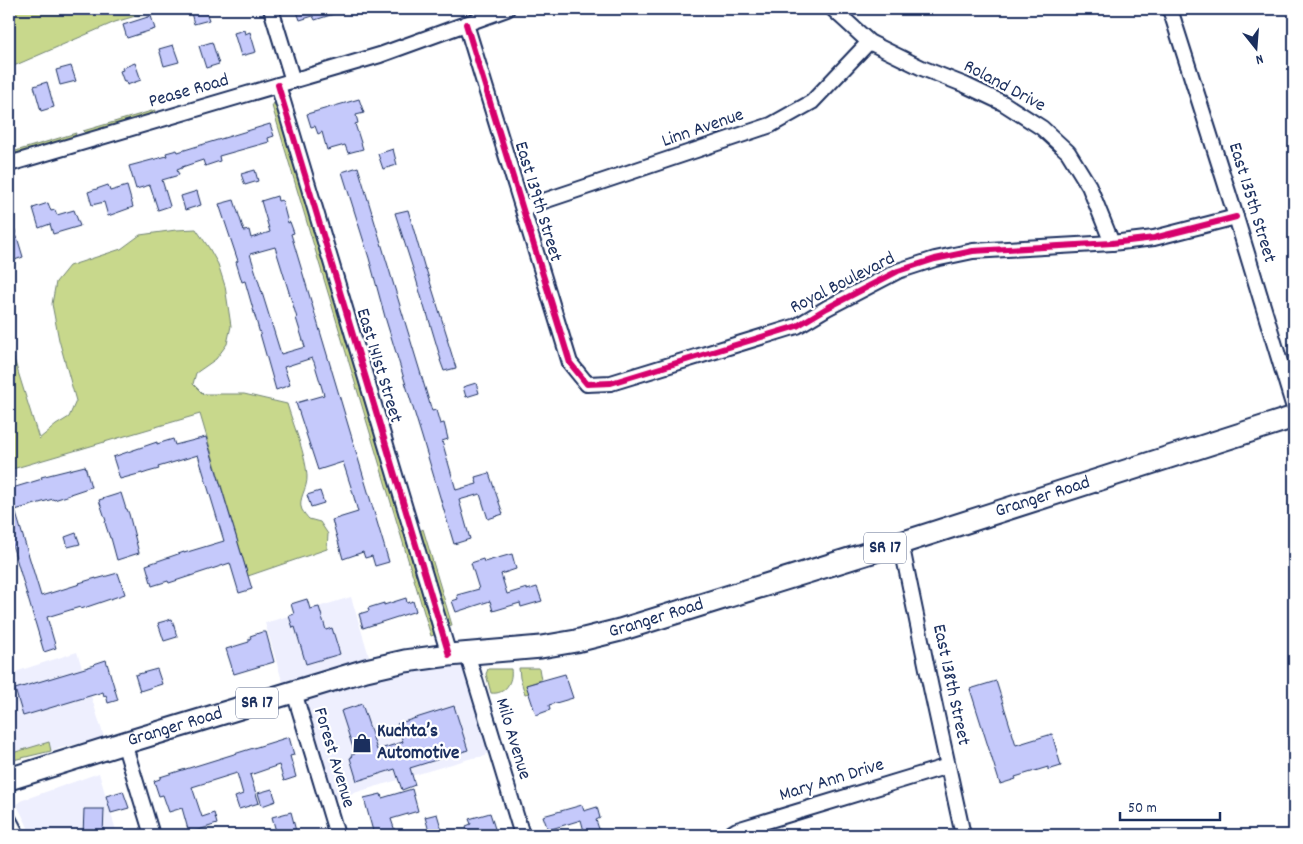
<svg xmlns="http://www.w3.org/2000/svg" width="1303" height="844" font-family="Dekko,sans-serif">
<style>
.built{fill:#eeeffe}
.green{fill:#c8d88c;stroke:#728475}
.building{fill:#c5c9fb;stroke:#1b2f5e;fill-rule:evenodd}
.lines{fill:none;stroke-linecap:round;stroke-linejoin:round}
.street-casing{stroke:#1b2f5e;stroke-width:18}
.primary-casing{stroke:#1b2f5e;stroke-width:25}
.street{stroke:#fff;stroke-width:14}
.primary{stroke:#fff;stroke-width:21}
.cycleway-casing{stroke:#fff;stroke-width:9}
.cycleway{stroke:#d6006c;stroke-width:6}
.labels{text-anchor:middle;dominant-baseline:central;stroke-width:4.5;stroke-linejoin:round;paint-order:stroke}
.shield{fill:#fff;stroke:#5f6d8e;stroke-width:1}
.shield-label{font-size:18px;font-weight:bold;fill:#1b2f5e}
.street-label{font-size:19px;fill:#1b2f5e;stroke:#fff}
.poi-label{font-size:19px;font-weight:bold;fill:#1b2f5e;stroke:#fff;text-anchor:start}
</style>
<rect width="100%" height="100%" fill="#fff"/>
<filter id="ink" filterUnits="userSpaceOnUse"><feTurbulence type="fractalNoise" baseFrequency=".02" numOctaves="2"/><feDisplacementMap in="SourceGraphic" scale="10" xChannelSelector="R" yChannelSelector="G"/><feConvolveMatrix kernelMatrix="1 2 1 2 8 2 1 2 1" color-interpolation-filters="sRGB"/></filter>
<g filter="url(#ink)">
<g class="built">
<polygon points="351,597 373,669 467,653 496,751 486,754 486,756 472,758 327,801 281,677 265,623"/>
<polygon points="77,652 104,737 9,761 9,684 18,671"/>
<polygon points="99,773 117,834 31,835 26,823 17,805 20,801"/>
</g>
<g class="green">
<polygon points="9,9 160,9 115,22 9,68"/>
<polygon points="274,103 280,115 433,631 434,635 431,636 272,106"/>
<polygon points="155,110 154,113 152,115 86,134 83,131"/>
<polygon points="76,133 74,138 9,158 9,153"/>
<path d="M196,229L209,248L218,264L225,286L231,326L227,344L216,359L196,373L193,384L203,394H244L287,404C293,424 306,455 307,476C308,489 297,499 302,510C304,513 307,517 309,519L320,522L328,534L327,549L248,576L200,414L9,470V343L39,439L56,425L69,417L76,401L59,340L52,304L56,282L69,266L121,249L140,235L176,230Z"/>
<polygon points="423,529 452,625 447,626 419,532"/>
<polygon points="519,668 539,668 541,680 527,685 529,693 525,694 520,678"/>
<path d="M488,669H511C513,682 505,695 491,693L486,674Z"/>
<polygon points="49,742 51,751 9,761 9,754"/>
</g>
<g class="building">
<polygon points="190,9 205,9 209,20 194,24"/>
<polygon points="296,9 343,9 343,11 315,20 313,16 300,20"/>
<polygon points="151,16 155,29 127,38 123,25"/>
<polygon points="244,30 245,34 250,32 256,52 241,56 234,33"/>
<polygon points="212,42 219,64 206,68 199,46"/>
<polygon points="173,45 179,62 164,66 159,49"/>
<polygon points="135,63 141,80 127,85 126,82 124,82 120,71 123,70 122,68"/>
<polygon points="71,66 76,81 60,85 56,70"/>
<polygon points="47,82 54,107 41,111 34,86"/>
<polygon points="359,99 364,113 356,115 358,123 355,124 363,149 348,153 345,145 327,150 322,132 318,134 315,126 311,127 307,114"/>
<polygon points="270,124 274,136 268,138 269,142 219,156 220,161 205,166 203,160 182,167 182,168 177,170 179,175 162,180 170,206 158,210 150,185 136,189 129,166 167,156 166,153 177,150 178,152"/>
<polygon points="393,149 397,165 383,169 378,154"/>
<polygon points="358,167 432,411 436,410 440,424 444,423 448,439 442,441 456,490 477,484 475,477 489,473 503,514 488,519 480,494 459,500 470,539 454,544 422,437 385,317 369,258 342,172"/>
<polygon points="255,170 258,181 245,185 241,174"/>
<polygon points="108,185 110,191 127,186 133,207 108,216 104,202 92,205 88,192"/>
<polygon points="197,191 201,205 185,210 181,196"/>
<path d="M277,196L278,201L282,200L288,223L290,222L294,233L291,234L389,562L375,566L372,556L365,558L363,552L343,559L332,520L358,512L352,490L343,462L318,470L296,403L324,395L314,362L312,358L284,367L290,385L276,390L245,281L242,282L236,262L238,261L219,204L234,200L244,231L249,230L251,238L270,232L261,201ZM275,247L297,318H296L305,347L281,354L250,254Z"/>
<polygon points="48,203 51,211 55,210 57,215 74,210 80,226 53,234 50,224 39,228 33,208"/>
<polygon points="408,210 425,269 426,269 448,339 447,339 456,368 444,371 440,360 441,360 427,313 426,313 414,272 395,213"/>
<polygon points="11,217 23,257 9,262 9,218"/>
<polygon points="476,383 479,393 466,397 463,387"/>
<polygon points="206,437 252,589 239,593 230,563 169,583 168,581 152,586 146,565 184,552 184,553 224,541 198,455 158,467 159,469 148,472 142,474 142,473 120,479 113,457 157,442 157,444 173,439 175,445"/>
<polygon points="85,466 91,487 70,494 70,495 54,500 53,499 15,510 41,596 80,584 79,583 96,578 96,579 118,573 125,594 81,609 80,607 47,617 56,648 44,652 9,534 9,489 42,479 41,477"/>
<polygon points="320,491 324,503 311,507 307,495"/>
<polygon points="121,493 126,509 127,509 129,514 139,553 117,560 111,538 110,538 106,526 105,522 106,521 99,500"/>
<polygon points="76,533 80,544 68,547 65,537"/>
<polygon points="512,554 516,569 501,574 507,594 527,588 527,590 537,587 542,601 521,607 520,603 493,611 490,601 456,612 452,601 458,599 457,595 479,589 471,563 483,559 484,562"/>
<polygon points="406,598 407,603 413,601 416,611 363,628 359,614 369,611 368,608 384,603 384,605"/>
<polygon points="307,599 310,609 319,607 326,630 332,628 340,654 306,664 295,627 293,628 289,616 294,614 291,604"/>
<polygon points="172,619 177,637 164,641 158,623"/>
<polygon points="262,632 266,632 274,662 234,674 226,649 249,642 249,639 251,638 250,636"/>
<polygon points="106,660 118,700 108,703 106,695 104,696 103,692 23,716 15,689 95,665 94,664"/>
<polygon points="157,669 162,684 140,691 135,675"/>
<polygon points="565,674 573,698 549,705 550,710 536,715 526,685"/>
<polygon points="996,681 1016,745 1052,734 1061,766 1048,770 1048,767 1015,777 1016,779 1000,784 970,689"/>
<polygon points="362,704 377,750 403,742 397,724 454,706 468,750 410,768 415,785 402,790 395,769 357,781 350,758 352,757 351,755 355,754 341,711"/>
<polygon points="289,737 294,755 290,756 296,777 284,781 279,765 250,775 259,803 239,809 235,797 243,794 237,773 192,787 202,817 214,813 217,824 189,833 182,808 169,812 163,795 159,796 154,781 160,779 160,777"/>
<polygon points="272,789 276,801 262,806 258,793"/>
<polygon points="412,789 418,811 391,819 395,831 383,835 374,835 364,798 381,794 382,798"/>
<polygon points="123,791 129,808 111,813 106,796"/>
<polygon points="582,805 584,811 597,807 600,818 596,820 601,835 585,835 581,820 548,830 543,816"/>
<polygon points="84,809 104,809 103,835 83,835"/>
<polygon points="291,812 296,831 277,835 272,817"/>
<polygon points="490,813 497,835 469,835 466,826 471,824 469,819"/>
<polygon points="437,814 442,831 430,835 425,817"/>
</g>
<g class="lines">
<defs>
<g id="street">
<polyline points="271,9 293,81"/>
<polyline points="833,9 869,42 922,68 965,85 1003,103 1042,128 1068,152 1089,186 1112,243"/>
<polyline points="1170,9 1236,217 1294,408"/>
<polyline points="466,24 570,363 587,384 611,383 797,326 827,308 898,271 935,259 973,251 1112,243 1154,238 1236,217"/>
<polyline points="278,85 449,655"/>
<polyline points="9,164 380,55 507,9"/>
<polyline points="523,208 771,125 812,102 869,42"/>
<polyline points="901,543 931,688 963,835"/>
<polyline points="467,653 522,835"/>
<polyline points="294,692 337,835"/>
<polyline points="124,743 152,835"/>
<polyline points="9,820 17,835"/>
<polyline points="729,835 737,830 948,766"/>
</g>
<g id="primary">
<path id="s1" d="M9,779L124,743L366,670L405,661L449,655L541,647L576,641L620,630L901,543L1294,417"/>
</g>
</defs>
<use href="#street" class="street-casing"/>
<use href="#primary" class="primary-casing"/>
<use href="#street" class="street"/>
<use href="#primary" class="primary"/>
<defs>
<g id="cycleway">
<polyline points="466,24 570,363 587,384 611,383 797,326 827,308 898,271 935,259 973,251 1112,243 1154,238 1236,217"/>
<polyline points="278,85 449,655"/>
</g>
</defs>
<use href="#cycleway" class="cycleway-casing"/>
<use href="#cycleway" class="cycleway"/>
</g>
</g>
<defs>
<symbol id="shop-bare" viewBox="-9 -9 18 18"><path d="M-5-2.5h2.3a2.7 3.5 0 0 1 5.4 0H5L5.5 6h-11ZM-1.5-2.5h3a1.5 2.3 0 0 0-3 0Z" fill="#1b2f5e" stroke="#fff" stroke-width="2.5" paint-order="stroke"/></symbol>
</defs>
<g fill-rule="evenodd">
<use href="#shop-bare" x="348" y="729" width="28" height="28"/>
</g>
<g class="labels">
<g class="shield">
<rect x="864" y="532.5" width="42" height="31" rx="4"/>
<rect x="236" y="687.5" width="42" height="31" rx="4"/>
</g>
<g class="shield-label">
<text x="885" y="548">SR 17</text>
<text x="257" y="703">SR 17</text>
</g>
<g class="street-label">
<text transform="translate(1004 87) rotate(28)">Roland Drive</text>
<text transform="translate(189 92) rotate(-16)">Pease Road</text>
<text transform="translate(703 129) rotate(-19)">Linn Avenue</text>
<text transform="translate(537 202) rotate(73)">East 139th Street</text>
<text transform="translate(1251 203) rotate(73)">East 135th Street</text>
<text transform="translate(843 284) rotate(-27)">Royal Boulevard</text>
<text transform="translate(378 366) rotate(73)">East 141st Street</text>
<text stroke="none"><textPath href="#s1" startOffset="1074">Granger Road</textPath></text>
<text stroke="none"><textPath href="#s1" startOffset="669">Granger Road</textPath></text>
<text transform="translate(950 685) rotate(78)">East 138th Street</text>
<text stroke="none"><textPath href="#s1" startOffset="174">Granger Road</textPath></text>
<text transform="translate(512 739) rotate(73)">Milo Avenue</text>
<text transform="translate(333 758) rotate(73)">Forest Avenue</text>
<text transform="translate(832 781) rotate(-17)">Mary Ann Drive</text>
</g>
<g class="poi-label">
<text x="377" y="732">Kuchta’s<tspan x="377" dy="22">Automotive</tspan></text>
</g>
</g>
<rect width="1303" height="844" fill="none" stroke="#fff" stroke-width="30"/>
<rect x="15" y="15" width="1273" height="814" fill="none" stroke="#1b2f5e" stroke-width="2" filter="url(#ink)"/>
<g transform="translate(1256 48) rotate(163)" stroke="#ffffff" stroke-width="4" paint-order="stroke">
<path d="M0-4L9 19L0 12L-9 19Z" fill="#1b2f5e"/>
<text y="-8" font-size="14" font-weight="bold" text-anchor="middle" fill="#1b2f5e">N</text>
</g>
<path d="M1120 812v8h100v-8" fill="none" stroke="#1b2f5e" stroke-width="2.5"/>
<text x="1128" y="812" font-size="15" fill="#1b2f5e" stroke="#ffffff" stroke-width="4" paint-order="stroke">50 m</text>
</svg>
